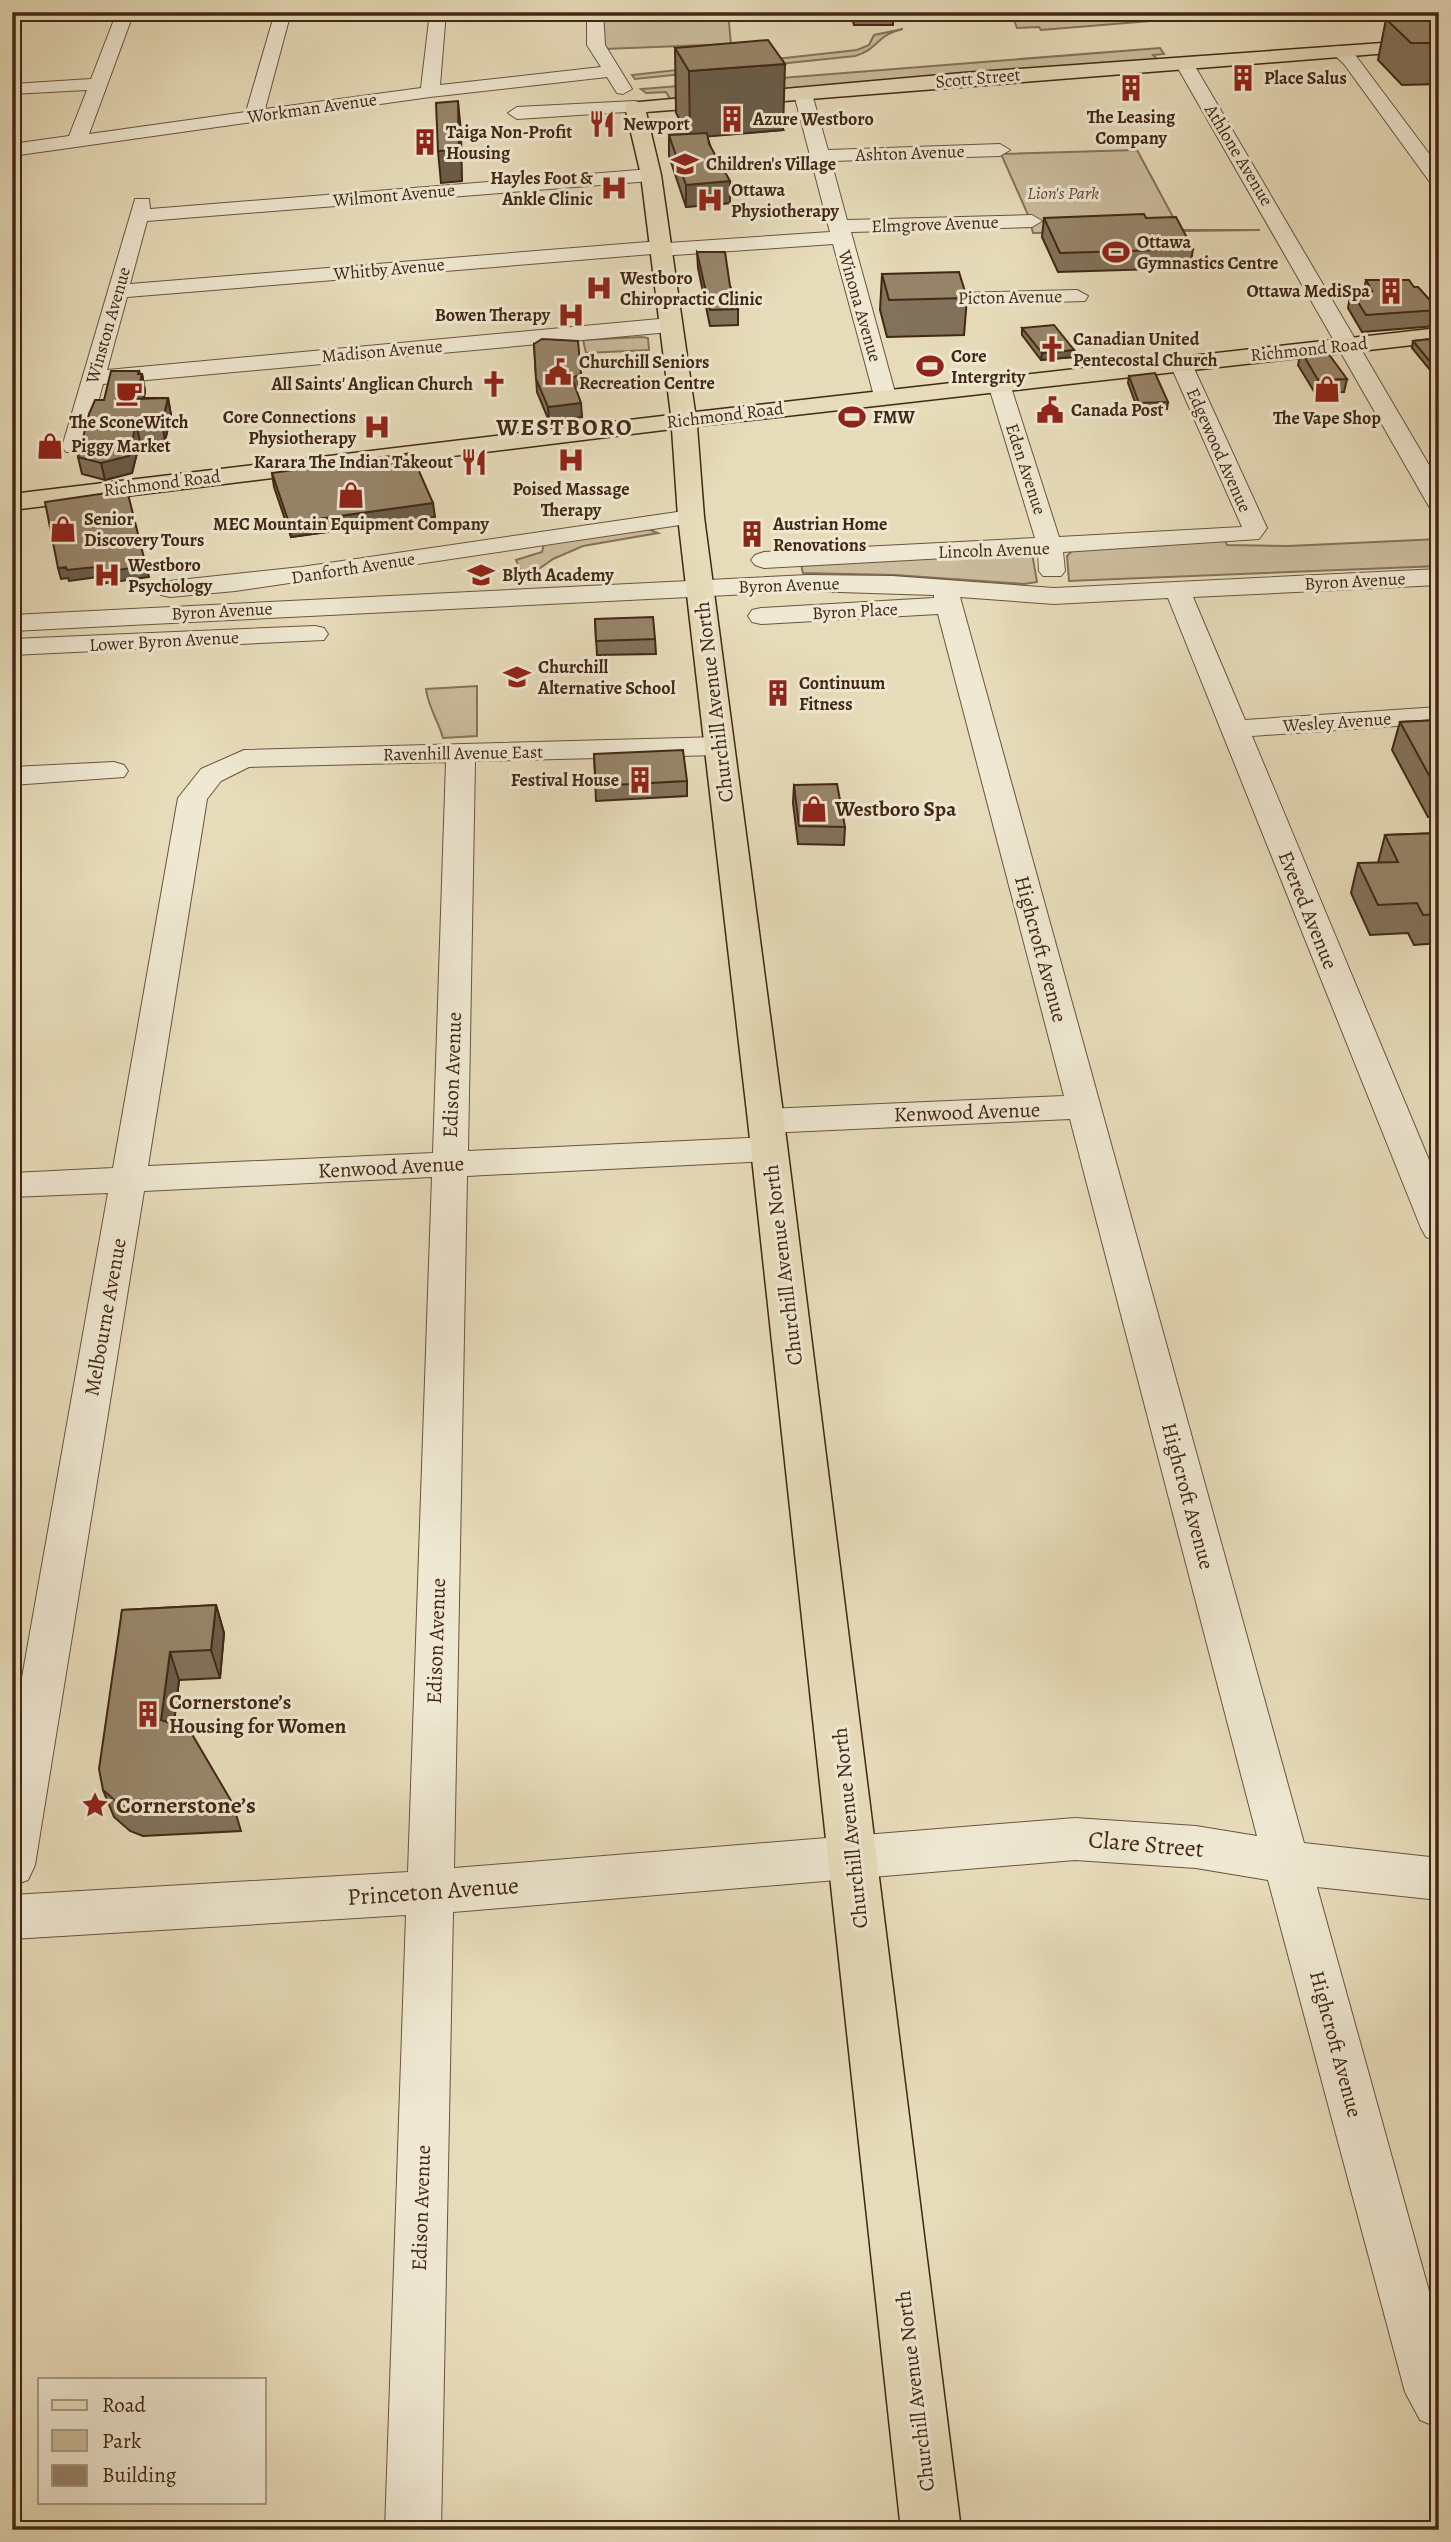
<svg xmlns="http://www.w3.org/2000/svg" width="1451" height="2542" font-family="Alegreya,serif">
<style>
.green{fill:#cbbd9e;stroke:#867259;stroke-width:2}
.lines{fill:none;stroke-linecap:round;stroke-linejoin:round}
.minor-casing{stroke:#6a543e;stroke-width:2}
.major-casing{stroke:#412714;stroke-width:3}
.minor{fill:#efe8d2;fill-rule:evenodd}
.major{fill:#e7dcba;fill-rule:evenodd}
.wall{fill:#82725b;stroke:#412714;stroke-width:2}
.shaded-wall{fill:#6a5d4a;stroke:#412714;stroke-width:2}
.building{fill:#97856a;stroke:#412714;stroke-width:2}
.labels{text-anchor:middle;dominant-baseline:central;stroke-width:6;stroke-linejoin:round;paint-order:stroke}
.far-street-label{font-size:18px;fill:#412714;stroke:#efe8d2}
.far-poi-label{font-size:18px;font-weight:bold;fill:#412714;stroke:#efe8d2;text-anchor:start}
.far-park-label{font-size:18px;font-style:italic;fill:#644c36;stroke:#efe8d2}
.street-label{font-size:21px;fill:#412714;stroke:#efe8d2}
.poi-label{font-size:21px;font-weight:bold;fill:#412714;stroke:#efe8d2;text-anchor:start}
.far-district-label{font-size:23px;font-weight:bold;letter-spacing:2px;fill:#412714;stroke:#efe8d2}
.near-poi-label{font-size:24px;font-weight:bold;fill:#412714;stroke:#efe8d2;text-anchor:start}
.near-street-label{font-size:24px;fill:#412714;stroke:#efe8d2}
</style>
<rect width="100%" height="100%" fill="#e7dcba"/>
<filter id="stains"><feTurbulence type="fractalNoise" baseFrequency=".00286" numOctaves="4"/><feColorMatrix values="0 0 0 0 .2 0 0 0 0 .09 0 0 0 0 .02 0 0 0 .5 -.17"/></filter>
<radialGradient id="worn" r=".72"><stop offset=".6" stop-color="#630" stop-opacity="0"/><stop offset="1" stop-color="#630" stop-opacity=".3"/></radialGradient>
<g class="green">
<polygon points="659,12 728,12 731,44 605,49 600,20 659,19"/>
<polygon points="1011,12 1182,12 1188,18 1041,30 1039,27 1017,28"/>
<path d="M903,29C876,35 879,49 855,56L635,79L632,75L857,50L869,45L874,35Z"/>
<polygon points="1160,48 1164,54 1153,55 1159,61 670,99 666,92 646,93 641,89"/>
<polygon points="1137,150 1180,230 1260,230 1033,233 1029,217 1001,154"/>
<polygon points="642,337 648,338 649,350 586,353 583,340"/>
<polygon points="648,529 658,533 583,546 553,559 529,576 522,574 516,560 542,552 544,544"/>
<polygon points="1224,537 1227,545 1288,546 1439,539 1439,566 1069,581 1067,556 1072,551"/>
<polygon points="1032,553 1037,582 1024,584 895,575 803,573 800,561"/>
<path d="M477,686V736L443,738C438,720 428,707 426,689Z"/>
</g>
<g class="lines">
<defs>
<g id="minor">
<polygon points="117,12 134,12 89,134 246,112 275,12 291,12 265,109 421,88 430,12 446,12 440,85 601,67 587,45 587,12 603,12 605,45 632,89 623,94 617,93 607,77 430,97 12,156 12,144 69,136 87,90 12,94 12,84 91,79"/>
<polygon points="1339,46 1356,56 1439,167 1439,187 1432,185 1344,64 1330,51 1333,47"/>
<polygon points="1184,58 1193,63 1439,482 1439,510 1430,508 1427,503 1175,63"/>
<polygon points="803,89 812,94 828,150 1000,144 1010,150 1000,156 831,161 847,220 1032,215 1042,221 1032,227 851,232 896,396 893,401 877,401 874,396 833,244 660,256 652,254 127,297 107,370 670,318 681,325 670,332 103,384 86,447 82,452 66,452 62,447 135,199 149,199 150,209 651,169 661,175 651,181 147,221 130,284 660,241 668,243 830,232 794,94"/>
<polygon points="635,101 641,103 644,107 641,111 517,119 508,113 517,107"/>
<polygon points="1077,290 1088,296 1085,301 917,306 906,300 917,294"/>
<polygon points="1181,357 1192,364 1267,528 1259,539 1063,552 1065,571 1061,576 1043,576 1039,571 1038,553 764,568 755,565 751,560 755,555 764,552 1035,538 988,384 999,377 1010,384 1059,537 1242,527 1170,364"/>
<polygon points="691,510 700,512 703,517 700,522 235,591 170,597 161,595 157,589 161,583 170,581 301,567"/>
<path d="M1439,569V585L1193,597L1245,720L1439,707V723L1252,736L1439,1184V1241L1426,1237L1421,1228L1168,598L1054,604L960,597L1304,1843L1439,1858V1900L1317,1887L1439,2327V2428L1420,2420L1405,2392L1268,1880L1196,1868L1075,1860L453,1912L441,2530H385L406,1915L12,1939V1895L408,1872L432,1177L144,1191L35,1865L28,1880L12,1886V1734L108,1193L12,1197V1173L113,1168L178,798L201,769L244,750L719,737L729,740L733,746L729,752L719,755L475,761L468,1151L770,1137L782,1140L787,1149L782,1158L770,1161L467,1176L454,1868L1075,1818L1196,1826L1257,1836L1070,1119L766,1133L754,1129L749,1121L754,1113L766,1109L1064,1096L938,614L761,624L752,622L748,616L752,610L761,608L934,598V595L808,591L12,631V615L808,575L892,576L1054,588ZM446,762L433,1153L148,1166L207,799L221,781L249,767Z"/>
<polygon points="315,626 324,628 328,634 324,640 12,655 12,639"/>
<polygon points="114,762 124,765 128,771 124,777 12,785 12,767"/>
</g>
<polygon id="major" points="1439,39 1439,49 646,112 661,175 695,412 1439,328 1439,342 697,426 704,517 784,1121 961,2530 901,2530 748,1121 678,517 672,429 12,510 12,494 671,415 641,175 625,107 628,103 963,73"/>
</defs>
<use href="#minor" class="minor-casing"/>
<use href="#major" class="major-casing"/>
<use href="#minor" class="minor"/>
<use href="#major" class="major"/>
</g>
<g class="wall">
<polygon points="850,12 893,12 893,25 854,25"/>
<polygon points="1439,16 1439,84 1402,85 1378,60 1386,19"/>
<polygon points="675,48 783,130 707,136 730,203 686,207 669,156 669,135 688,134 676,113"/>
<polygon points="1044,218 1146,218 1193,249 1190,268 1058,272 1042,237"/>
<polygon points="697,252 730,286 738,309 738,325 710,326 698,268"/>
<polygon points="882,274 967,298 964,335 887,337 880,310"/>
<polygon points="1366,280 1414,287 1439,308 1436,326 1362,332 1348,308 1351,291 1364,291"/>
<polygon points="1022,328 1074,350 1073,357 1041,360 1022,335"/>
<polygon points="1439,338 1439,376 1435,376 1412,348 1413,341"/>
<polygon points="534,344 581,374 582,387 576,390 582,417 549,421 537,392"/>
<polygon points="1301,351 1347,379 1344,392 1315,393 1298,365"/>
<polygon points="139,371 140,374 142,374 145,391 144,398 168,398 171,415 165,441 140,441 132,473 105,480 82,474 78,457 104,400"/>
<polygon points="1129,376 1168,402 1167,409 1138,410 1128,383"/>
<polygon points="272,473 435,517 291,537 274,487"/>
<polygon points="595,620 655,639 656,654 597,655"/>
<polygon points="1439,720 1439,817 1428,817 1392,750 1400,722"/>
<polygon points="594,754 687,781 687,796 596,801"/>
<polygon points="794,785 845,827 844,845 798,844 793,803"/>
<polygon points="1439,833 1439,943 1414,945 1408,933 1370,935 1351,893 1358,863 1378,863 1385,835"/>
<polygon points="216,1605 224,1633 220,1678 179,1680 174,1724 233,1804 241,1831 143,1836 130,1831 114,1817 103,1790 122,1610"/>
</g>
<g class="shaded-wall">
<polygon points="785,64 783,130 690,138 689,71"/>
<polygon points="458,101 461,132 462,181 441,183 438,151"/>
<polygon points="730,181 730,203 686,207 686,185"/>
<polygon points="1074,350 1073,357 1041,360 1042,353"/>
<polygon points="139,371 141,379 142,374 145,391 140,416 136,399"/>
<polygon points="581,374 582,387 573,391 572,378"/>
<polygon points="168,398 171,415 165,441 162,423"/>
<polygon points="581,403 582,417 549,421 548,407"/>
<polygon points="136,424 140,441 132,473 105,480 101,463"/>
<polygon points="433,503 435,517 291,537 289,523"/>
<polygon points="146,566 149,577 99,584 98,577 69,581 68,578 61,579 58,568"/>
<polygon points="216,1605 224,1633 220,1678 211,1650"/>
<polygon points="170,1652 179,1680 171,1747 161,1720"/>
</g>
<g class="building">
<polygon points="1439,16 1439,43 1411,43 1386,19"/>
<polygon points="768,40 785,64 689,71 675,48"/>
<polygon points="458,101 459,150 438,151 436,103"/>
<polygon points="707,133 709,144 730,181 686,185 669,135"/>
<polygon points="1144,214 1146,218 1176,217 1193,249 1060,253 1044,218"/>
<polygon points="697,252 725,252 730,286 738,309 710,310"/>
<polygon points="959,272 967,298 889,300 882,274"/>
<polygon points="1366,280 1409,280 1414,287 1418,287 1439,310 1366,315 1351,291 1372,291"/>
<polygon points="1054,325 1074,350 1042,353 1022,328"/>
<polygon points="1439,338 1439,369 1436,369 1413,341"/>
<polygon points="542,339 578,341 581,374 572,378 581,403 548,407 536,379 534,344"/>
<polygon points="1325,349 1347,379 1318,380 1301,351"/>
<polygon points="111,371 139,371 138,374 142,374 136,399 168,398 162,423 136,424 129,456 101,463 78,457 89,414 95,400 104,400"/>
<polygon points="1155,373 1168,402 1139,403 1129,376"/>
<polygon points="411,453 433,503 289,523 272,473"/>
<polygon points="127,490 146,566 97,573 95,567 67,570 66,567 58,568 45,502"/>
<polygon points="653,617 655,639 596,641 595,619"/>
<polygon points="1439,720 1439,788 1436,788 1400,722"/>
<polygon points="683,750 687,781 596,786 594,754"/>
<polygon points="837,784 845,827 799,826 794,785"/>
<polygon points="1439,833 1439,914 1423,915 1417,903 1378,905 1358,863 1398,862 1385,835"/>
<polygon points="216,1605 211,1650 170,1652 161,1720 184,1728 193,1736 233,1804 132,1809 119,1804 103,1790 99,1769 122,1610"/>
</g>
<defs>
<symbol id="building-bare" viewBox="-9 -9 18 18"><path d="M-4-6H4V6H1V3H-1V6H-4ZM-2.5-4.3h1.7v1.8h-1.7ZM.8-4.3h1.7v1.8H.8ZM-2.5-1h1.7V.8h-1.7ZM.8-1h1.7V.8H.8Z" fill="#8f2418" stroke="#efe8d2" stroke-width="2.5" paint-order="stroke"/></symbol>
<symbol id="restaurant-bare" viewBox="-9 -9 18 18"><path d="M-5-6h1v4h1v-4h1v4h1v-4h1v5L-1.5 .5V6h-2V.5L-5-1ZM5-6V6H3V1.5H1.5Q1.5-4 5-6Z" fill="#8f2418" stroke="#efe8d2" stroke-width="2.5" paint-order="stroke"/></symbol>
<symbol id="school-bare" viewBox="-9 -9 18 18"><path d="M0-5L7-2L0 1L-7-2ZM-4 1L0 2.5L4 1V4Q0 6-4 4Z" fill="#8f2418" stroke="#efe8d2" stroke-width="2.5" paint-order="stroke"/></symbol>
<symbol id="hospital-bare" viewBox="-9 -9 18 18"><path d="M-5-5h3v3.5h4V-5h3V5h-3V1.5h-4V5h-3Z" fill="#8f2418" stroke="#efe8d2" stroke-width="2.5" paint-order="stroke"/></symbol>
<symbol id="stadium-bare" viewBox="-9 -9 18 18"><path d="M0-5a6.5 5 0 1 0 0 10a6.5 5 0 1 0 0-10ZM-3.5-1.8h7v3.6h-7Z" fill="#8f2418" stroke="#efe8d2" stroke-width="2.5" paint-order="stroke"/></symbol>
<symbol id="church-bare" viewBox="-9 -9 18 18"><path d="M-1.2-6h2.4v3.5h3.3v2.4h-3.3V6h-2.4V-.1h-3.3v-2.4h3.3Z" fill="#8f2418" stroke="#efe8d2" stroke-width="2.5" paint-order="stroke"/></symbol>
<symbol id="civic-bare" viewBox="-9 -9 18 18"><path d="M-.6-6.5H3V-4.5H.6V-3L4-1V1h2V6H-6V1h2V-1L-.6-3ZM-1.2 2.5V6h2.4V2.5Z" fill="#8f2418" stroke="#efe8d2" stroke-width="2.5" paint-order="stroke"/></symbol>
<symbol id="shop-bare" viewBox="-9 -9 18 18"><path d="M-5-2.5h2.3a2.7 3.5 0 0 1 5.4 0H5L5.5 6h-11ZM-1.5-2.5h3a1.5 2.3 0 0 0-3 0Z" fill="#8f2418" stroke="#efe8d2" stroke-width="2.5" paint-order="stroke"/></symbol>
<symbol id="cafe-bare" viewBox="-9 -9 18 18"><path d="M-5.5-4.5H6V0H3Q3 3.5 0 3.5H-2.5Q-5.5 3.5-5.5 0ZM3-3.2v2h1.7v-2ZM-6 4.5H4V6H-6Z" fill="#8f2418" stroke="#efe8d2" stroke-width="2.5" paint-order="stroke"/></symbol>
<symbol id="sight-bare" viewBox="-9 -9 18 18"><path d="M0-6L1.8-2.2L6-1.7L2.9 1.2L3.7 5.4L0 3.3L-3.7 5.4L-2.9 1.2L-6-1.7L-1.8-2.2Z" fill="#8f2418" stroke="#efe8d2" stroke-width="2.5" paint-order="stroke"/></symbol>
</defs>
<g fill-rule="evenodd">
<use href="#building-bare" x="1224" y="59" width="38" height="38"/>
<use href="#building-bare" x="1112" y="69" width="38" height="38"/>
<use href="#building-bare" x="713" y="100" width="38" height="38"/>
<use href="#restaurant-bare" x="583" y="105" width="38" height="38"/>
<use href="#building-bare" x="406" y="123" width="38" height="38"/>
<use href="#school-bare" x="666" y="145" width="38" height="38"/>
<use href="#hospital-bare" x="595" y="169" width="38" height="38"/>
<use href="#hospital-bare" x="691" y="181" width="38" height="38"/>
<use href="#stadium-bare" x="1097" y="233" width="38" height="38"/>
<use href="#hospital-bare" x="580" y="269" width="38" height="38"/>
<use href="#building-bare" x="1372" y="272" width="38" height="38"/>
<use href="#hospital-bare" x="552" y="296" width="38" height="38"/>
<use href="#church-bare" x="1033" y="330" width="38" height="38"/>
<use href="#stadium-bare" x="911" y="347" width="38" height="38"/>
<use href="#civic-bare" x="539" y="353" width="38" height="38"/>
<use href="#church-bare" x="475" y="365" width="38" height="38"/>
<use href="#shop-bare" x="1308" y="370" width="38" height="38"/>
<use href="#cafe-bare" x="110" y="374" width="38" height="38"/>
<use href="#civic-bare" x="1031" y="391" width="38" height="38"/>
<use href="#stadium-bare" x="833" y="398" width="38" height="38"/>
<use href="#hospital-bare" x="358" y="408" width="38" height="38"/>
<use href="#shop-bare" x="31" y="427" width="38" height="38"/>
<use href="#hospital-bare" x="552" y="441" width="38" height="38"/>
<use href="#restaurant-bare" x="455" y="443" width="38" height="38"/>
<use href="#shop-bare" x="332" y="476" width="38" height="38"/>
<use href="#shop-bare" x="44" y="510" width="38" height="38"/>
<use href="#building-bare" x="733" y="515" width="38" height="38"/>
<use href="#hospital-bare" x="88" y="556" width="38" height="38"/>
<use href="#school-bare" x="462" y="556" width="38" height="38"/>
<use href="#school-bare" x="498" y="658" width="38" height="38"/>
<use href="#building-bare" x="759" y="674" width="38" height="38"/>
<use href="#building-bare" x="621" y="761" width="38" height="38"/>
<use href="#shop-bare" x="795" y="790" width="38" height="38"/>
<use href="#building-bare" x="129" y="1695" width="38" height="38"/>
<use href="#sight-bare" x="76" y="1786" width="38" height="38"/>
</g>
<g class="labels">
<g class="far-street-label">
<text transform="translate(978 78) rotate(-5)">Scott Street</text>
<text transform="translate(312 108) rotate(-8)">Workman Avenue</text>
<text transform="translate(910 153) rotate(-2)">Ashton Avenue</text>
<text transform="translate(1239 155) rotate(59)">Athlone Avenue</text>
<text transform="translate(394 195) rotate(-5)">Wilmont Avenue</text>
<text transform="translate(935 224) rotate(-2)">Elmgrove Avenue</text>
<text transform="translate(389 269) rotate(-5)">Whitby Avenue</text>
<text transform="translate(1010 297) rotate(-1)">Picton Avenue</text>
<text transform="translate(860 306) rotate(74)">Winona Avenue</text>
<text transform="translate(108 325) rotate(-74)">Winston Avenue</text>
<text transform="translate(1309 349) rotate(-6)">Richmond Road</text>
<text transform="translate(382 351) rotate(-5)">Madison Avenue</text>
<text transform="translate(725 415) rotate(-7)">Richmond Road</text>
<text transform="translate(1219 450) rotate(66)">Edgewood Avenue</text>
<text transform="translate(1026 469) rotate(72)">Eden Avenue</text>
<text transform="translate(162 483) rotate(-7)">Richmond Road</text>
<text transform="translate(994 550) rotate(-2)">Lincoln Avenue</text>
<text transform="translate(353 568) rotate(-9)">Danforth Avenue</text>
<text transform="translate(1355 581) rotate(-3)">Byron Avenue</text>
<text transform="translate(789 585) rotate(-2)">Byron Avenue</text>
<text transform="translate(222 611) rotate(-3)">Byron Avenue</text>
<text transform="translate(855 611) rotate(-3)">Byron Place</text>
<text transform="translate(164 641) rotate(-3)">Lower Byron Avenue</text>
<text transform="translate(1337 722) rotate(-4)">Wesley Avenue</text>
<text transform="translate(463 753) rotate(-1)">Ravenhill Avenue East</text>
</g>
<g class="far-poi-label">
<text x="1264" y="78">Place Salus</text>
<text x="1131" y="117" text-anchor="middle">The Leasing<tspan x="1131" dy="21">Company</tspan></text>
<text x="753" y="119">Azure Westboro</text>
<text x="623" y="124">Newport</text>
<text x="446" y="132">Taiga Non-Profit<tspan x="446" dy="21">Housing</tspan></text>
<text x="706" y="164">Children's Village</text>
<text x="593" y="178" text-anchor="end">Hayles Foot &amp;<tspan x="593" dy="21">Ankle Clinic</tspan></text>
<text x="731" y="190">Ottawa<tspan x="731" dy="21">Physiotherapy</tspan></text>
<text x="1137" y="242">Ottawa<tspan x="1137" dy="21">Gymnastics Centre</tspan></text>
<text x="620" y="278">Westboro<tspan x="620" dy="21">Chiropractic Clinic</tspan></text>
<text x="1370" y="291" text-anchor="end">Ottawa MediSpa</text>
<text x="550" y="315" text-anchor="end">Bowen Therapy</text>
<text x="1073" y="339">Canadian United<tspan x="1073" dy="21">Pentecostal Church</tspan></text>
<text x="951" y="356">Core<tspan x="951" dy="21">Intergrity</tspan></text>
<text x="579" y="362">Churchill Seniors<tspan x="579" dy="21">Recreation Centre</tspan></text>
<text x="473" y="384" text-anchor="end">All Saints' Anglican Church</text>
<text x="1071" y="410">Canada Post</text>
<text x="356" y="417" text-anchor="end">Core Connections<tspan x="356" dy="21">Physiotherapy</tspan></text>
<text x="873" y="417">FMW</text>
<text x="1327" y="418" text-anchor="middle">The Vape Shop</text>
<text x="129" y="422" text-anchor="middle">The SconeWitch</text>
<text x="71" y="446">Piggy Market</text>
<text x="453" y="462" text-anchor="end">Karara The Indian Takeout</text>
<text x="571" y="489" text-anchor="middle">Poised Massage<tspan x="571" dy="21">Therapy</tspan></text>
<text x="84" y="519">Senior<tspan x="84" dy="21">Discovery Tours</tspan></text>
<text x="351" y="524" text-anchor="middle">MEC Mountain Equipment Company</text>
<text x="773" y="524">Austrian Home<tspan x="773" dy="21">Renovations</tspan></text>
<text x="128" y="565">Westboro<tspan x="128" dy="21">Psychology</tspan></text>
<text x="502" y="575">Blyth Academy</text>
<text x="538" y="667">Churchill<tspan x="538" dy="21">Alternative School</tspan></text>
<text x="799" y="683">Continuum<tspan x="799" dy="21">Fitness</tspan></text>
<text x="619" y="780" text-anchor="end">Festival House</text>
</g>
<g class="far-park-label">
<text x="1063" y="193">Lion's Park</text>
</g>
<g class="street-label">
<text transform="translate(714 702) rotate(-97)">Churchill Avenue North</text>
<text transform="translate(1308 910) rotate(68)">Evered Avenue</text>
<text transform="translate(1041 949) rotate(75)">Highcroft Avenue</text>
<text transform="translate(452 1075) rotate(-88)">Edison Avenue</text>
<text transform="translate(967 1112) rotate(-2)">Kenwood Avenue</text>
<text transform="translate(391 1167) rotate(-3)">Kenwood Avenue</text>
<text transform="translate(783 1265) rotate(-97)">Churchill Avenue North</text>
<text transform="translate(105 1317) rotate(-80)">Melbourne Avenue</text>
<text transform="translate(1188 1496) rotate(75)">Highcroft Avenue</text>
<text transform="translate(436 1641) rotate(-88)">Edison Avenue</text>
<text transform="translate(850 1828) rotate(-96)">Churchill Avenue North</text>
<text transform="translate(1336 2044) rotate(75)">Highcroft Avenue</text>
<text transform="translate(421 2208) rotate(-88)">Edison Avenue</text>
<text transform="translate(915 2391) rotate(-97)">Churchill Avenue North</text>
</g>
<g class="poi-label">
<text x="835" y="809">Westboro Spa</text>
<text x="169" y="1702">Cornerstone’s<tspan x="169" dy="24">Housing for Women</tspan></text>
</g>
<g class="far-district-label">
<text x="565" y="427">WESTBORO</text>
</g>
<g class="near-poi-label">
<text x="116" y="1805">Cornerstone’s</text>
</g>
<g class="near-street-label">
<text transform="translate(1146 1844) rotate(5)">Clare Street</text>
<text transform="translate(433 1891) rotate(-4)">Princeton Avenue</text>
</g>
</g>
<rect width="1451" height="2542" fill="none" stroke="#e7dcba" stroke-width="42"/>
<rect x="14" y="14" width="1423" height="2514" fill="none" stroke="#412714" stroke-width="3.5"/>
<rect x="21" y="21" width="1409" height="2500" fill="none" stroke="#412714" stroke-width="2"/>
<rect x="38" y="2378" width="228" height="126" fill="#efe8d2" stroke="#a99b86" stroke-width="2"/>
<rect x="52" y="2400" width="35" height="10" fill="#e7dcba" stroke="#a99b86" stroke-width="2"/>
<text x="102" y="2412" font-size="21" fill="#412714">Road</text>
<rect x="52" y="2430" width="35" height="21" fill="#cbbd9e" stroke="#a99b86" stroke-width="2"/>
<text x="102" y="2448" font-size="21" fill="#412714">Park</text>
<rect x="52" y="2465" width="35" height="21" fill="#97856a" stroke="#a99b86" stroke-width="2"/>
<text x="102" y="2482" font-size="21" fill="#412714">Building</text>
<rect width="100%" height="100%" filter="url(#stains)"/>
<rect width="100%" height="100%" fill="url(#worn)"/>
</svg>
